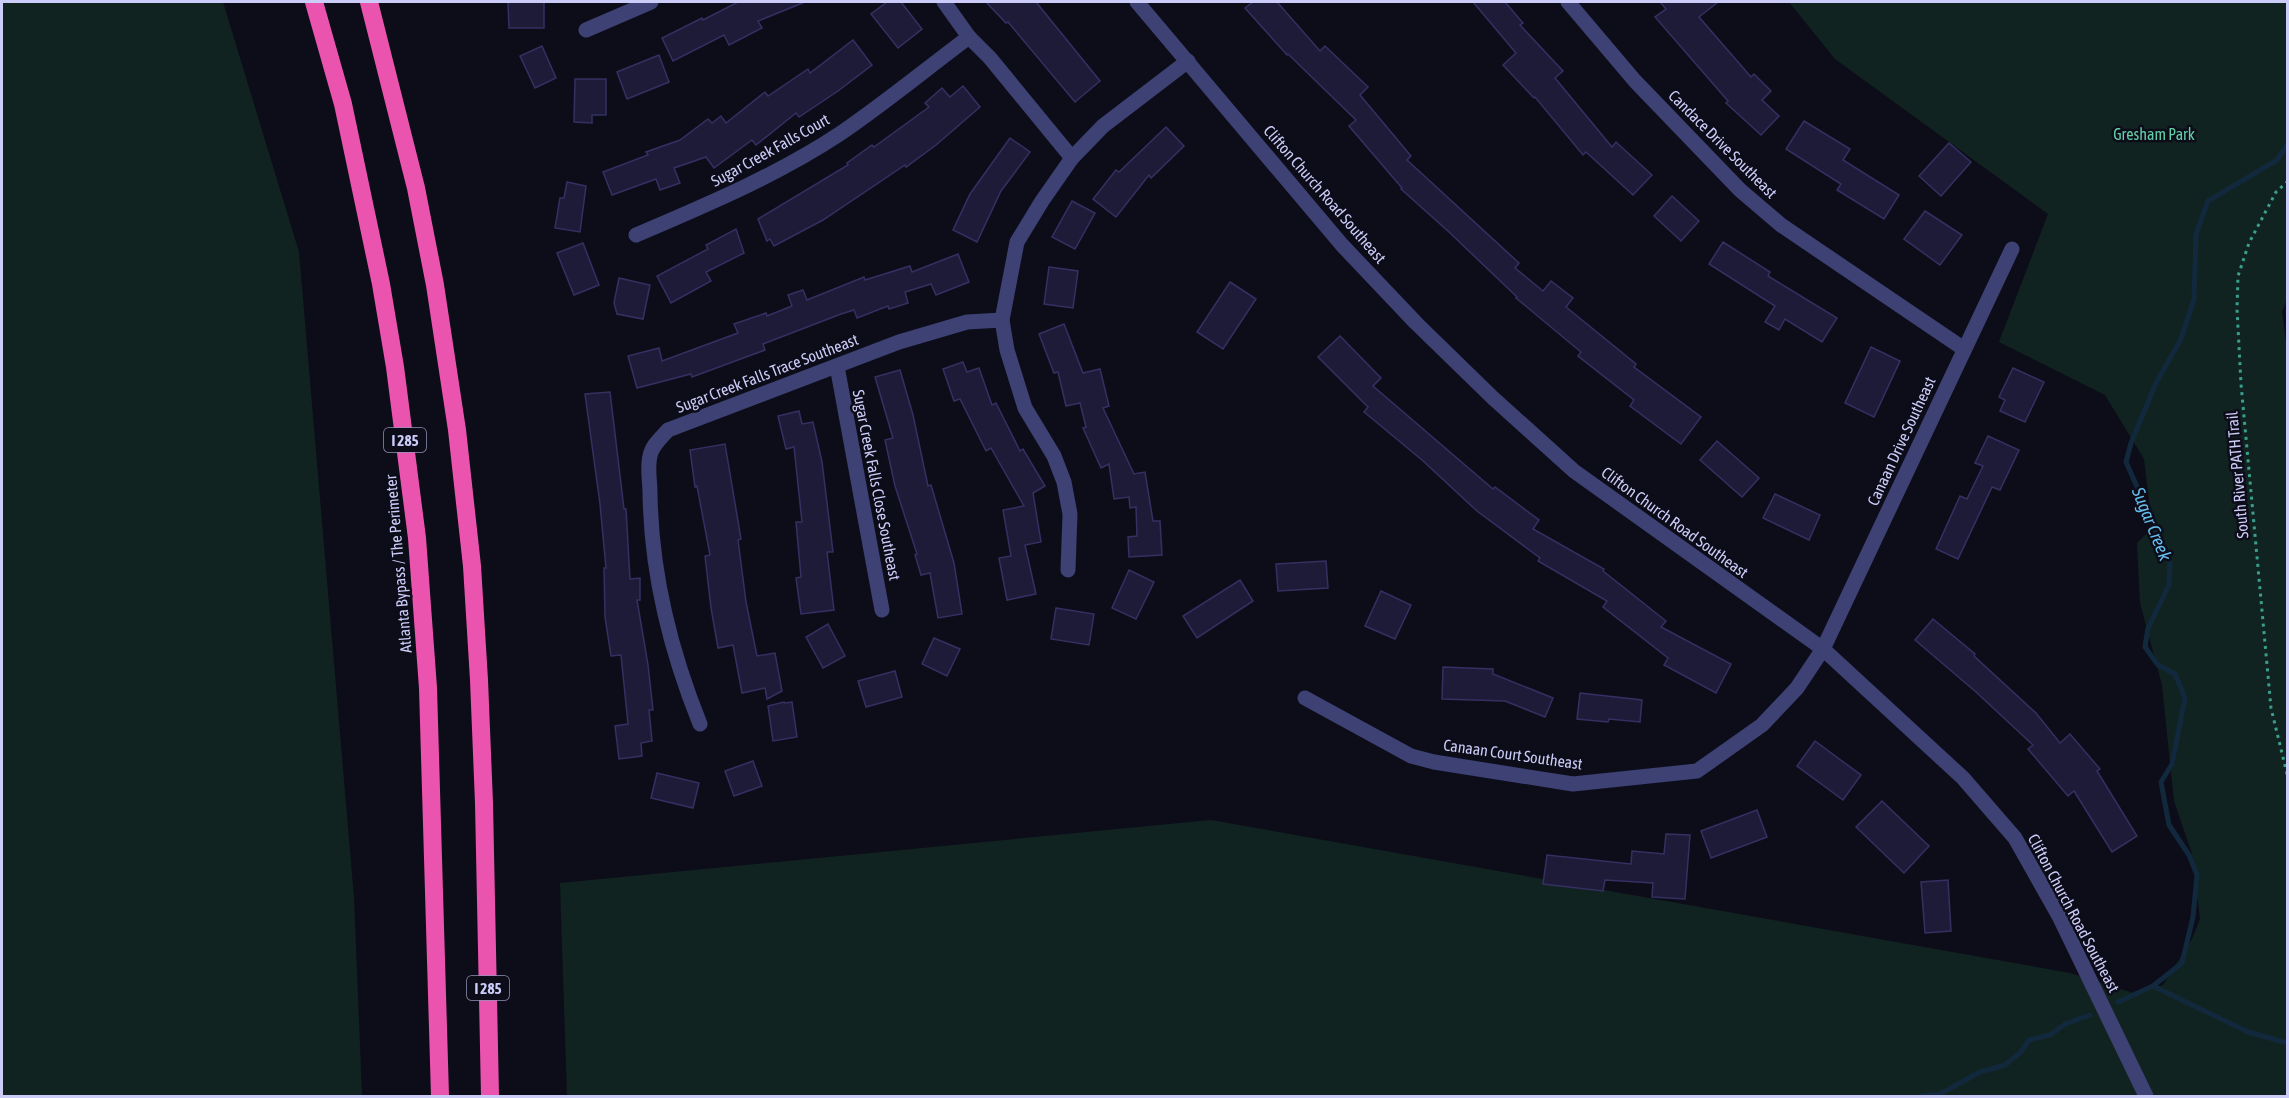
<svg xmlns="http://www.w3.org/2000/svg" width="2289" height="1098" font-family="'Asap Condensed',sans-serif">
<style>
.green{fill:#112320}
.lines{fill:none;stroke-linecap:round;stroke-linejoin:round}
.stream{stroke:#12293d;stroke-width:5}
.building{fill:#1e1b39;stroke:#343062;stroke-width:1.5}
.path{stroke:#3a9f8d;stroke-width:3;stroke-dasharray:3 4.5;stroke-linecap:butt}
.minor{stroke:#3d4174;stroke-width:15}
.highway{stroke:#eb54ae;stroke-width:18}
.labels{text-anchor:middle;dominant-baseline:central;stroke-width:5;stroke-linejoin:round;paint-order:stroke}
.shield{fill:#0d0d1a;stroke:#9393b6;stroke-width:1.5}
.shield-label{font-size:15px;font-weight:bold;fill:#ccccf9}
.park-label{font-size:16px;fill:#61cfa7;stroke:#0d0d1a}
.street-label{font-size:16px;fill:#ccccf9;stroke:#0d0d1a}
.water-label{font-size:18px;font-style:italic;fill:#65beed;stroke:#0d0d1a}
</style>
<rect width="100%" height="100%" fill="#0d0d1a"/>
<g class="green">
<polygon points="2,2 223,2 299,252 354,898 362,1096 2,1096"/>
<polygon points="1789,2 2287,2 2288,296 2282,312 2288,358 2287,1096 567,1096 560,883 1211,820 2070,973 2133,993 2163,985 2192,939 2200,919 2192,854 2174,801 2162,685 2140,603 2137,543 2149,531 2151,517 2144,459 2105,395 1999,342 2048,214 1835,59"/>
</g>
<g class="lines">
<g class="stream">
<polyline points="2153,986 2248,1032 2288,1043"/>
<polyline points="2118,1002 2153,986 2182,963 2193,917 2197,875 2189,855 2169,825 2161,782 2172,764 2185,698 2175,674 2158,665 2145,647 2148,628 2169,585 2170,561 2126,462 2131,443 2156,383 2181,339 2194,299 2196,234 2208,201 2277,160 2288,144"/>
<polyline points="1922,1096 1940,1094 1980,1072 2005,1065 2021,1052 2029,1040 2050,1035 2065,1024 2090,1015"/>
</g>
</g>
<g class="building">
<polygon points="508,2 544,2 544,28 509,28"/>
<polygon points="738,2 805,2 758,21 762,28 729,45 724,35 673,61 662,38 702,18 703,20"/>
<polygon points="887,2 901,2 922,29 898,48 871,14"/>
<polygon points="986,2 1036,2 1100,81 1075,102 1008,22 1006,23"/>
<polygon points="1253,2 1277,2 1320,51 1325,46 1368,87 1360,95 1411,156 1407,160 1519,263 1515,268 1543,291 1551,281 1573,298 1566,307 1636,364 1634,367 1701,417 1681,444 1630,406 1634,400 1578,356 1581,352 1516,298 1517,297 1449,232 1401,189 1402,188 1349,126 1356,120 1288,54 1287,55 1245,8"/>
<polygon points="1473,2 1505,2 1523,23 1520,25 1563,71 1555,78 1612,147 1616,142 1652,175 1633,195 1586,152 1583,155 1535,97 1534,98 1503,65 1516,53"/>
<polygon points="1660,2 1718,2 1699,17 1751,77 1754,74 1771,91 1762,100 1779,116 1761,135 1726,103 1728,101 1655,17 1666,9"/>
<polygon points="853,40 872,65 838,91 799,117 796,113 756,145 752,140 714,168 706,157 674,168 680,183 660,190 656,179 612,195 603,172 648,155 646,152 680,140 708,119 712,123 721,116 726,123 765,92 768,96 808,69 810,73"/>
<polygon points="542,46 556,78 535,88 520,56"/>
<polygon points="659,55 669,82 627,99 617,72"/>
<polygon points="575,79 606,79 606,115 592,115 592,123 574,122"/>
<polygon points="963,86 980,107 936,145 906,167 905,165 823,220 774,246 770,239 767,241 758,219 848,165 847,163 872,145 874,147 929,107 925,103 942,88 950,97"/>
<polygon points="1804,121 1850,149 1843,160 1899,195 1884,219 1837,190 1841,184 1786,149"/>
<polygon points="1166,127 1184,146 1151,178 1149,175 1116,217 1093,199 1116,170 1119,172"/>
<polygon points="1010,138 1030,152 1001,191 977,242 953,230 970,194"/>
<polygon points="1949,143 1971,162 1941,196 1919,176"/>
<polygon points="567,182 586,186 580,232 555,228 560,198 564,198"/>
<polygon points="1672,196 1699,221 1681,241 1654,216"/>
<polygon points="1072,201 1095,213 1075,249 1052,237"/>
<polygon points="1925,211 1962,235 1940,265 1904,239"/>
<polygon points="736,229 744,253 706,272 711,281 671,303 657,276 708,249 706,245"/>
<polygon points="1723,242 1770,272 1768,276 1837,318 1822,342 1785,319 1779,330 1765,322 1775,306 1709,264"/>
<polygon points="583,243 599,285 574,295 557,253"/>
<polygon points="958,254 969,282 936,295 931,284 905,292 908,303 889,309 888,306 857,318 854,310 841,314 763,344 765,350 746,357 692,377 691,374 637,388 628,356 659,348 662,361 738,333 734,324 766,313 767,316 792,306 788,295 803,290 807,300 864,277 865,280 910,266 912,272"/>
<polygon points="1049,267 1078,271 1073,308 1044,304"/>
<polygon points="619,278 650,285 643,319 617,314 614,303"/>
<polygon points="1230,282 1256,299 1223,349 1197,332"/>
<polygon points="1064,324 1083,373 1100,369 1109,406 1103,408 1134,474 1145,472 1153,521 1160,521 1162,555 1129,557 1128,537 1137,536 1136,507 1130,508 1129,497 1114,499 1109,464 1101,468 1083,428 1086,427 1080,403 1066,406 1058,372 1054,373 1039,334"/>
<polygon points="1340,336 1381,378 1373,386 1493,489 1495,487 1539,520 1533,529 1604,569 1603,571 1666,621 1661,627 1731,664 1716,693 1664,665 1668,658 1603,607 1607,601 1538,561 1540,558 1477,511 1422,460 1364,412 1368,407 1318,357"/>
<polygon points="1871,347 1900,361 1874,417 1845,403"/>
<polygon points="963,362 967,372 979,368 992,405 996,403 1020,451 1023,449 1045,486 1033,493 1041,542 1025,545 1036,594 1007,600 999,558 1011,556 1003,510 1024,506 991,448 986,451 960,399 954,401 943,369"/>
<polygon points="2013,368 2044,382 2025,422 2000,411 2005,400 1999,397"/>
<polygon points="900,370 913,415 928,486 931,485 954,563 962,614 938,618 930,573 921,575 915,555 917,554 895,486 885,440 893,438 875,377"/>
<polygon points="610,392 624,509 626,509 630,579 640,578 640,600 637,600 648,665 653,710 649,710 652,741 641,743 642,756 619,759 615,726 628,724 621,655 611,656 605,617 604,568 606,568 600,504 585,394"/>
<polygon points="799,411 802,424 813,422 822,462 833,552 827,552 834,610 801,614 796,578 801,577 796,522 802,522 794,447 786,449 778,416"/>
<polygon points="1988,436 2019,450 2000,490 1992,487 1958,559 1936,549 1960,496 1967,499 1983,466 1975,463"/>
<polygon points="1717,441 1759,478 1742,497 1700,460"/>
<polygon points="725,444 741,539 738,540 746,602 757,656 775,653 782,691 767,699 765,688 742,693 733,645 718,648 711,608 705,556 710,555 697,486 695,487 690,450"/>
<polygon points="1775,494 1820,515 1809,540 1763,518"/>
<polygon points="1326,561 1328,588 1278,591 1276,564"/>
<polygon points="1129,570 1154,582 1136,619 1112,608"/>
<polygon points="1240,580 1253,601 1197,638 1183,616"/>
<polygon points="1381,591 1411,605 1395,639 1365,626"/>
<polygon points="1056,608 1094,614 1089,645 1051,639"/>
<polygon points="1933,619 1975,654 1974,656 2036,713 2060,743 2070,734 2100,769 2097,771 2137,836 2112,852 2074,791 2068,796 2028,749 2033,745 1976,692 1915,640"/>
<polygon points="828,624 845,656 823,668 806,637"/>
<polygon points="934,638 960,649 947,676 922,664"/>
<polygon points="1443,667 1493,669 1493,674 1553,698 1545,717 1505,701 1442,699"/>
<polygon points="895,671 902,697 866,707 858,681"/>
<polygon points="1580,693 1642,700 1640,722 1609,719 1608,722 1577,719"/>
<polygon points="784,702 785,703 792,702 797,737 773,741 768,706"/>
<polygon points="1815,741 1861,775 1843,800 1797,766"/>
<polygon points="753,761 762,786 734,796 725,771"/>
<polygon points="657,773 699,783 693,808 651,798"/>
<polygon points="1882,801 1929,846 1904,873 1856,827"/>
<polygon points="1757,810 1767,837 1711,858 1701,831"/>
<polygon points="1666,834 1690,835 1685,899 1652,897 1653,883 1605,880 1603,891 1543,884 1547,855 1631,864 1632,851 1664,854"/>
<polygon points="1948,880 1951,931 1925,933 1921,882"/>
</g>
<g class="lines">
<polyline class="path" points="2288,181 2276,192 2249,243 2238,276 2237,309 2241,384 2271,708 2288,778"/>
<g class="minor">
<polyline points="944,2 969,37 990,58 1072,158"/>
<polyline points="1137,2 1342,245 1416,323 1493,398 1574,471 1823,649 1963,778 2015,838 2059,916 2146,1096"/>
<polyline points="1568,2 1635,81 1740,190 1781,225 1964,349"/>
<polyline points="586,30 651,2"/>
<path d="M636,235C706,205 778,175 841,133C885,103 926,69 969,37"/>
<polyline points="837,366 882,610"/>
<polyline points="1068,570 1070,514 1064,482 1054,456 1025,408 1007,350 1002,320 1017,242 1042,201 1072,158 1103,126 1188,61"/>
<polyline points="1305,698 1411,756 1434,762 1573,784 1697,771 1762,725 1797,688 1823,649 2012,249"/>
<path d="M700,724C671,652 651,571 650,493C650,481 647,467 650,456C652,445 661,438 668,430L899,342L967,322L1002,320"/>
</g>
<g class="highway">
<polyline points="314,2 343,104 381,284 395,367 417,538 428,688 440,1096"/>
<polyline points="369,2 416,188 435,285 457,430 472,566 479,680 484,803 490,1096"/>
</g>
</g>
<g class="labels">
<g class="shield">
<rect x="384" y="428" width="42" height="24" rx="4.5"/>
<rect x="467" y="976" width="42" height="24" rx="4.5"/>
</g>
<g class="shield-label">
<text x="405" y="440">I 285</text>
<text x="488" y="988">I 285</text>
</g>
<g class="park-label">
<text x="2154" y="134">Gresham Park</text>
</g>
<g class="street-label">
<text transform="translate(1723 144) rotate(45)">Candace Drive Southeast</text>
<text transform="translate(770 150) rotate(-29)">Sugar Creek Falls Court</text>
<text transform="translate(1325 194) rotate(49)">Clifton Church Road Southeast</text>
<text transform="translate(767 373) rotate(-21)">Sugar Creek Falls Trace Southeast</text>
<text transform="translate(1901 441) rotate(-65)">Canaan Drive Southeast</text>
<text transform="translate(2237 475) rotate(-95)">South River PATH Trail</text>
<text transform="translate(877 485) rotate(79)">Sugar Creek Falls Close Southeast</text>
<text transform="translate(1675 522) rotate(36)">Clifton Church Road Southeast</text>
<text transform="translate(398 564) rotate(-95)">Atlanta Bypass / The Perimeter</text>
<text transform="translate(1513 754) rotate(8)">Canaan Court Southeast</text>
<text transform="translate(2074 913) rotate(62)">Clifton Church Road Southeast</text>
</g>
<g class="water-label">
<text transform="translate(2152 524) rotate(68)">Sugar Creek</text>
</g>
</g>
<rect width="2289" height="1098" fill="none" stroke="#ccccf9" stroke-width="6"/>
</svg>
